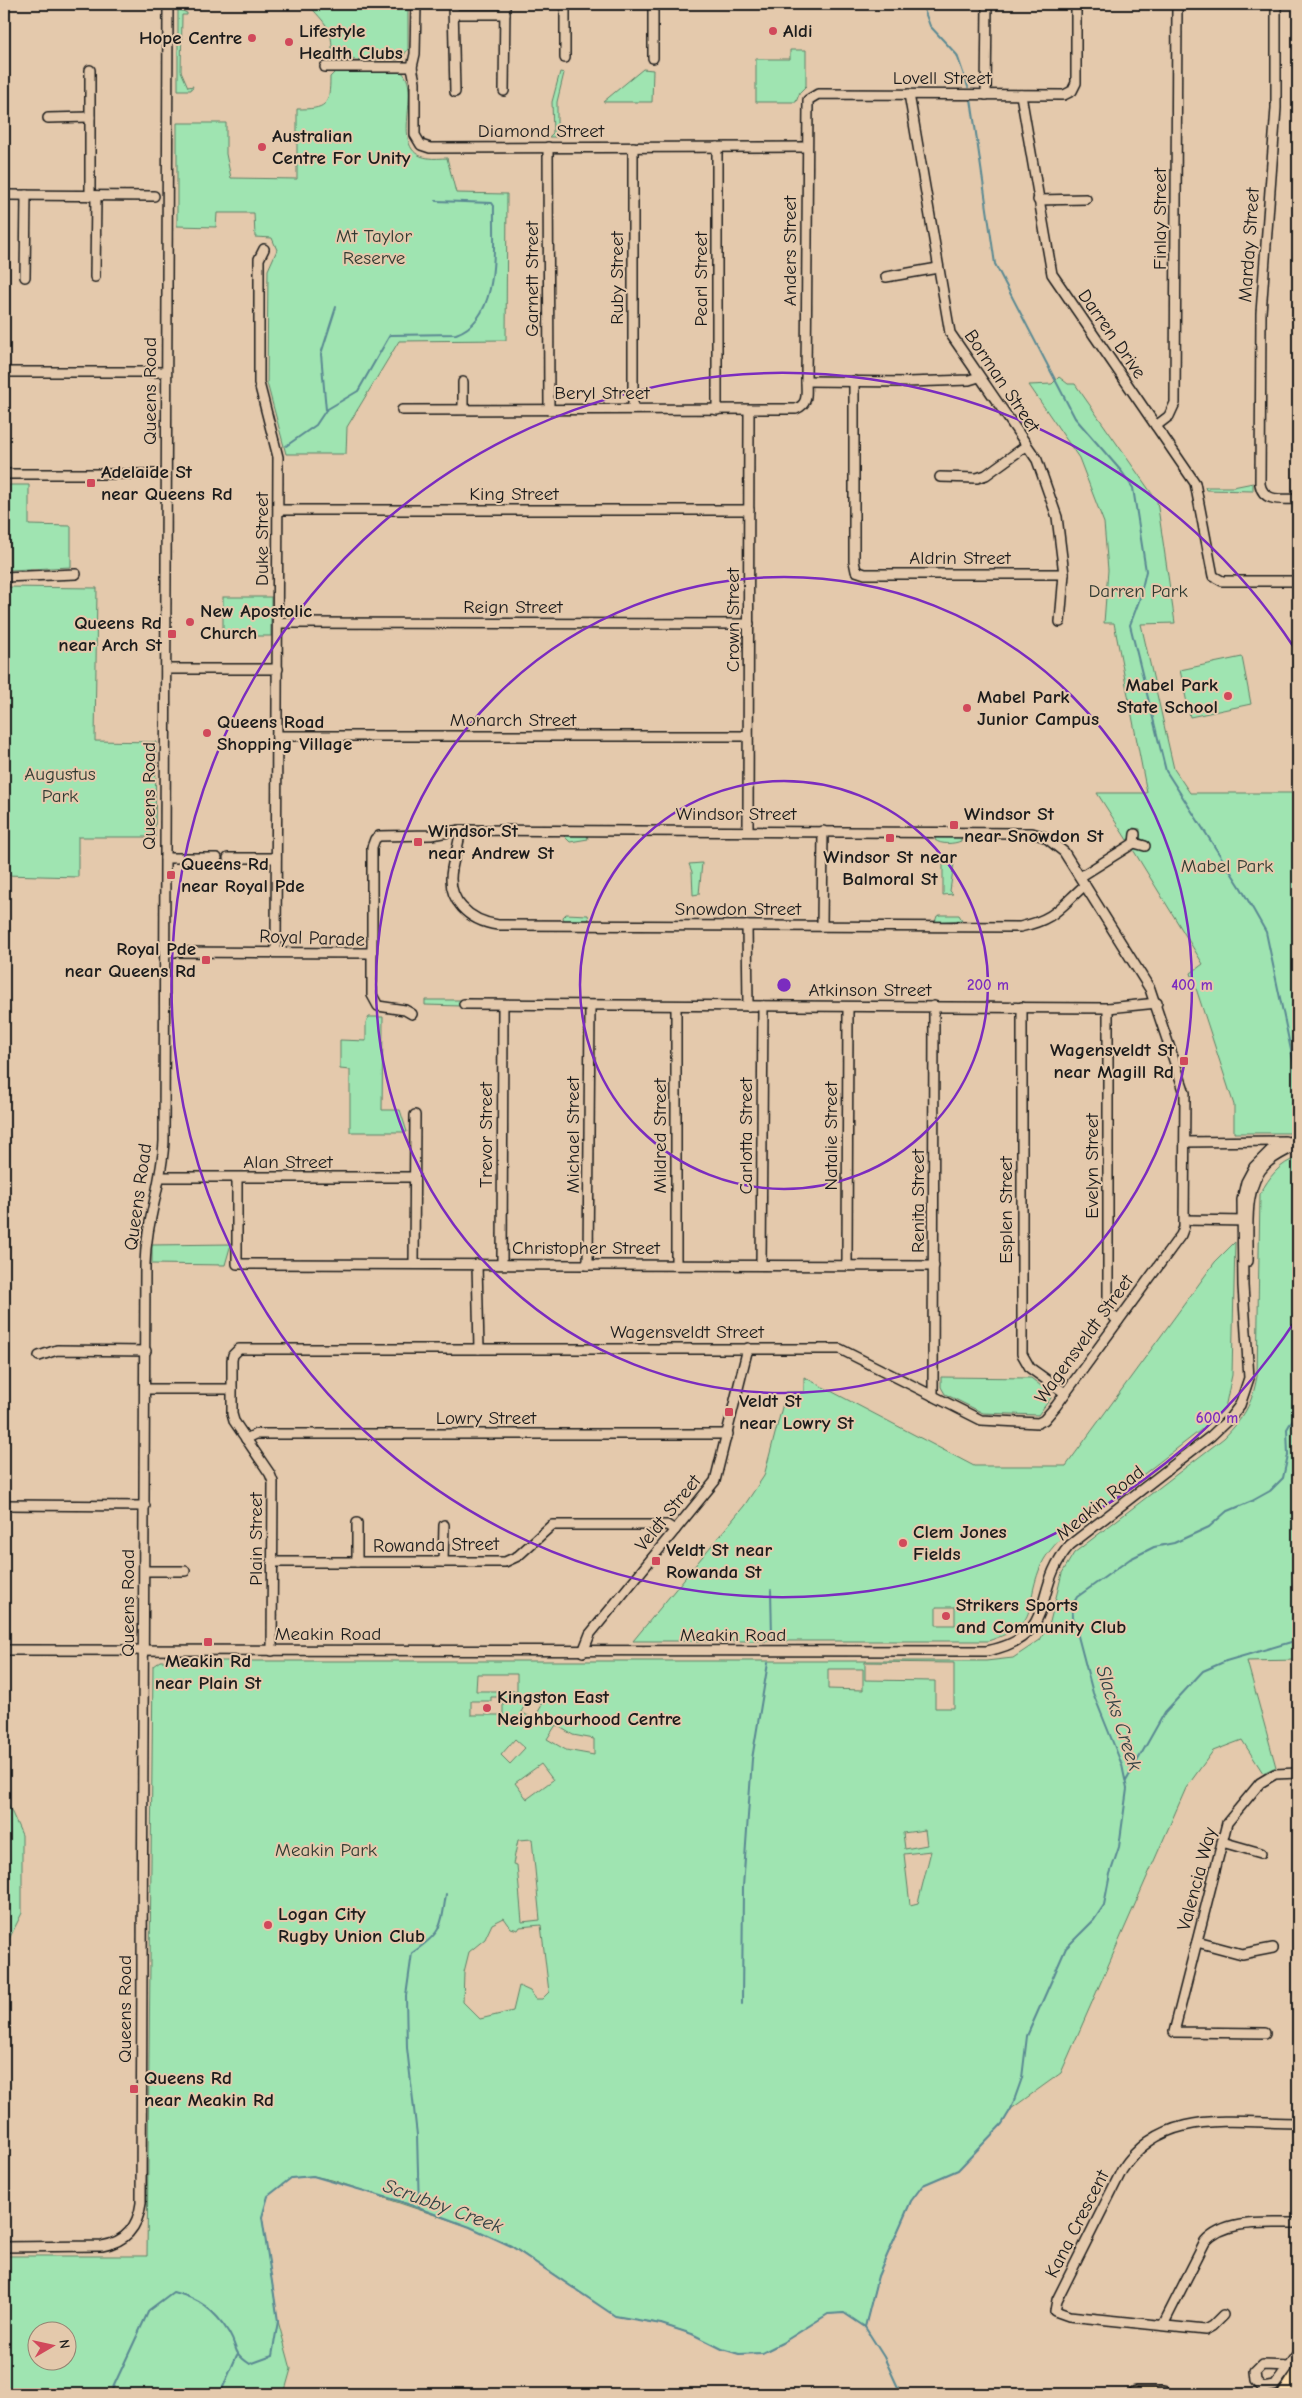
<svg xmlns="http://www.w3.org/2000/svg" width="1302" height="2398" font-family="'Comic Neue',sans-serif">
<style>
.green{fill:#9fe4b1;stroke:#5e8066;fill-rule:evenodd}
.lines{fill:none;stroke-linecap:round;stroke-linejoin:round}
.stream{stroke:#5a8992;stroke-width:2}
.minor-casing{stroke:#1c1c1c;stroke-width:12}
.major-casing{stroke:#1c1c1c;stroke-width:15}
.highway-casing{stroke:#1c1c1c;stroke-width:18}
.minor{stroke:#e4c9ac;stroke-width:9}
.major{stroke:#fcdcac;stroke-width:11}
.highway{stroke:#fcdcac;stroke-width:14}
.ring{fill:none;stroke:#7b2cbf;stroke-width:2.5}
.poi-dot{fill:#d1495b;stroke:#e4c9ac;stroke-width:2}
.labels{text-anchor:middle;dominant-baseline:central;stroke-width:4;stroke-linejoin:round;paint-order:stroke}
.poi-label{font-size:19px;font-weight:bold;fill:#1c1c1c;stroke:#e4c9ac;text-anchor:start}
.street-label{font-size:19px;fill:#1c1c1c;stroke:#e4c9ac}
.park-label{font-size:19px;fill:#303a32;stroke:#e4c9ac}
.water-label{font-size:20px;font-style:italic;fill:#314043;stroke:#e4c9ac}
.centre{fill:#7b2cbf;stroke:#e4c9ac;stroke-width:2.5}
.ring-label{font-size:15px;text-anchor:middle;font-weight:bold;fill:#7b2cbf;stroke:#e4c9ac;stroke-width:4;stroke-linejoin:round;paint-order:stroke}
</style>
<rect width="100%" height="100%" fill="#e4c9ac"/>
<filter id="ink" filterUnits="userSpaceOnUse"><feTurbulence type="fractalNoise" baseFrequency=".02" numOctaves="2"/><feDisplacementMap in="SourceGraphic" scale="10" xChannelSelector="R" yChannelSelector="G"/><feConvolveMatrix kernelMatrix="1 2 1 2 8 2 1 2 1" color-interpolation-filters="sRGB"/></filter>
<g filter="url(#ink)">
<g class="green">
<path d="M308,4H408V49L401,59L336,60L332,55C333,27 325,24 308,4Z"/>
<polygon points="178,9 187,13 187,15 182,15 181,71 188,87 193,86 191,90 178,90"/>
<polygon points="790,50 806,50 806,86 800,92 796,102 756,102 756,59 790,59"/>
<polygon points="643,69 653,70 652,102 603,102"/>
<path d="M336,71H400C425,86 386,152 428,158C434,159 441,158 447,158L456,193L507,194L506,340L399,341L347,427L346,454H286L267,383L268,270L277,250L272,238L255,237L254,213H217L216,227L177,226V123H226V154L231,178L297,179V109C326,109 330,106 330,77Z"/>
<polygon points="560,72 564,73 557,102 557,134 559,137 549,137 553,133 552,102"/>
<polygon points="1059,377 1068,384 1075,384 1157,501 1175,623 1141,624 1174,769 1190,793 1298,793 1298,1133 1234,1133 1234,1105 1191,973 1203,964 1132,848 1145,850 1147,842 1140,838 1140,829 1133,828 1130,838 1127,840 1097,793 1147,793 1114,623 1104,623 1108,570 1104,523 1079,458 1029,385 1052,384"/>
<polygon points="1253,483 1253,491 1206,490 1205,487 1233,487"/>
<polygon points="9,485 29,485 29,525 71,526 71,567 10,570"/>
<polygon points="4,587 97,588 95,741 156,742 155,837 78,837 78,877 4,875"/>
<rect x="223" y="597" width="48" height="39"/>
<polygon points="1242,657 1251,704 1190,717 1180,670"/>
<polygon points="563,835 587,835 588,839 570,842"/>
<path d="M936,836H961V841C954,844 941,845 935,840Z"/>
<polygon points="943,860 951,860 954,863 950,891 953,894 943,895"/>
<polygon points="702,863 699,894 693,895 692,872 689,864"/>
<polygon points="566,914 588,915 589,920 564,921 563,917"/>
<polygon points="940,915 959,915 962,920 935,922 937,916"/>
<polygon points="425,1000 461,1000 461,1006 425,1005"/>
<polygon points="369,1017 383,1017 382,1110 400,1110 407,1132 350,1132 350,1070 340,1069 340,1040 366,1041 366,1022"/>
<path d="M1298,1157V1660L1247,1661L1276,1767L1263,1773L1242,1740L1213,1751L1186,1788L1061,2073L1011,2109L1002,2124L958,2170L923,2185L911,2201L878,2276L865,2327L844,2313L828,2314L782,2343L762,2353L739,2354L722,2349L692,2334L661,2324L615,2316L512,2246L470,2227L332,2180L313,2176L291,2178L268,2196L262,2217L278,2321L291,2369L284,2394H4V2256H147L153,1666L160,1661H986L1013,1658L1040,1640L1050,1622L1062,1573L1074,1553L1224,1438C1244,1417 1252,1405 1257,1376L1260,1194C1270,1176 1279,1164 1298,1157ZM865,1662L954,1663V1708H935V1681L865,1680ZM828,1669H863V1690L828,1689ZM477,1674H517V1691H476ZM491,1697H503V1715H471V1701H491ZM529,1698L542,1705L534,1719L521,1712ZM556,1725L573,1735L594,1739V1755L566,1750L547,1739ZM515,1739L525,1748L510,1764L501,1755ZM541,1764L553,1780L527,1799L515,1783ZM925,1830L927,1845L905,1849L903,1833ZM532,1839L540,1920L522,1922L517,1865L513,1864L518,1840ZM931,1851L918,1903L910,1905L904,1854ZM504,1918L511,1928L518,1930L520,1927L541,1925L549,1992L542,1999H536L530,1991L519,1986L513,2011L480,2019L463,2002L464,1972L469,1952L485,1939L492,1924ZM38,2330H68V2360H38Z"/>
<path d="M1235,1242L1232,1375L1225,1408L1215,1419L1060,1539C1052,1548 1044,1557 1040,1568C1023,1611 1042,1623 988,1641H633L744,1506L764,1476L786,1392H804V1377L974,1466H1066L1215,1262ZM936,1607H955V1625H936Z"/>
<polygon points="231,1244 225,1265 152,1264 152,1245"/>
<polygon points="941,1377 1031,1378 1050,1393 1051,1398 1038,1415 983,1413 945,1394 941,1387"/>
<polygon points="4,1795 22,1835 22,1913 4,1949"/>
</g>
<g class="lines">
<g class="stream">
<polyline points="922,4 930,26 957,55 968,87"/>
<polyline points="971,99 995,264 1075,418 1122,472 1133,488 1146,571 1139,601 1130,625 1166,771 1241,888 1266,932 1298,1083"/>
<polyline points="326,410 321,354 336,307"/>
<path d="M286,446L316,425L326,410L358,391L390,335L456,334C502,318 493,244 494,206L492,203L436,201"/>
<polyline points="771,1590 772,1637"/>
<polyline points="1126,1781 1165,1712 1203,1671 1226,1661 1298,1640"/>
<polyline points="742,2004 743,1887 752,1759 768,1663"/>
<path d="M419,2208L417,2135L407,2048L406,1996L412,1953C441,1933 441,1929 446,1894"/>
<polyline points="865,2327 878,2276 911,2201 923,2185 958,2170 1002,2124 1011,2109 1022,2078 1027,2036 1066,1948 1094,1920 1104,1905 1110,1874 1119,1847 1127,1789 1122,1765 1093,1693 1073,1617 1072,1606 1077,1597 1130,1559 1154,1547 1174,1543 1209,1527 1226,1512 1252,1501 1270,1491 1283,1478 1288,1455 1287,1429 1293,1419 1298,1417"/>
<path d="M110,2394L149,2310L173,2292C198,2298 215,2310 229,2333C239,2350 231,2351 250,2364L272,2356L278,2321L262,2217L268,2196L291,2178L313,2176L399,2201L470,2227L511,2246L615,2316L661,2324L692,2334L722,2349L739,2354L762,2353L782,2343L828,2314L844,2313L865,2327L884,2357L901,2394"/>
<polyline points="220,2394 237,2355"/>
</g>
<defs>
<g id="minor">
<polyline points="416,4 415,54 412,67 415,82 415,135 421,145 430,148 806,147"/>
<polyline points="453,4 455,92"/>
<path d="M1276,4V108L1261,313L1260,484C1263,503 1284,499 1298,499"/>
<polyline points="454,14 505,14"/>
<polyline points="565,58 565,4"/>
<polyline points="653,58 653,4"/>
<polyline points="325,67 412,67"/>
<polyline points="90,70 90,196"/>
<polyline points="504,91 505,4"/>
<polyline points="909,94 950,333 1037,460 1057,517 1064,574 1060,622"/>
<polyline points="986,95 987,4"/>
<polyline points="1021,95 1052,274 1195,483 1213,576 1222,581 1298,581"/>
<polyline points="48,118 90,117"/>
<polyline points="548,147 549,410"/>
<polyline points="717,147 717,410"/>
<polyline points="4,195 154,196"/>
<polyline points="1038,200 1086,199"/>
<polyline points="264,249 259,259 259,383 278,457 276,952"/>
<polyline points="25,277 26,195"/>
<polyline points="95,277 96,196"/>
<polyline points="886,277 938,268"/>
<polyline points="4,372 166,372"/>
<polyline points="806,381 908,382 969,380 979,377"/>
<polyline points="854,381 854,561 856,571 865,574 1064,574"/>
<polyline points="463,409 463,382"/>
<polyline points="633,409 633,147"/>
<path d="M402,410L796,409C809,404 806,393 806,381L808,100L818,94L1064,95L1072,91L1076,83V4"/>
<polyline points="1156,426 1169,416 1175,403 1177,4"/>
<polyline points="4,474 166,474"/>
<polyline points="940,477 977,478 986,475 1026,446"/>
<polyline points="279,510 749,510"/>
<polyline points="4,577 76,574"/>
<polyline points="278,623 749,624"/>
<polyline points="166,669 278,669"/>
<polyline points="277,736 748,736"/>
<path d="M460,830C460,844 454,855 452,869C446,900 469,921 498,925L1020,927C1056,919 1059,908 1085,885"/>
<polyline points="748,831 749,410"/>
<polyline points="1135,834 1134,843 1145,846"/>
<polyline points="165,858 217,858"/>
<polyline points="228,858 276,858"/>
<polyline points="1080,877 1134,843"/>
<polyline points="822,925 823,831"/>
<polyline points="747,926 748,1006"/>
<polyline points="164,952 372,953"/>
<polyline points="464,1004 1108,1008 1157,1003"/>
<polyline points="676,1006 676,1265"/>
<polyline points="1022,1007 1022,1354 1030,1368 1065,1393"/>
<polyline points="1108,1008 1108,1306 1110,1313 1118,1321"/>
<polyline points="1185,1142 1285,1141"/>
<polyline points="161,1177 414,1177"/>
<polyline points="237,1178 237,1264 934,1266"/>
<polyline points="1185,1220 1247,1221"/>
<path d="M1248,1261C1249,1231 1242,1187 1266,1164C1275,1155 1287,1151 1298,1144"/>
<polyline points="414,1264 415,1115"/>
<polyline points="477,1264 479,1349"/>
<polyline points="502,1264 503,1005"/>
<polyline points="588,1265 590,1006"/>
<polyline points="761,1265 763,1006"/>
<polyline points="847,1265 848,1007"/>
<polyline points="39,1356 57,1350 146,1351"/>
<polyline points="145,1389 232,1389"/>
<polyline points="933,1396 934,1006"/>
<polyline points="246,1439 256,1434 728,1434"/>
<polyline points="5,1505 145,1506"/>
<polyline points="357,1523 357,1562"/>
<polyline points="272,1562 505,1562 518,1556 552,1525 667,1525 675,1530"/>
<polyline points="443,1562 444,1525"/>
<polyline points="145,1571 185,1571"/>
<path d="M4,1650L987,1651C1061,1636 1030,1589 1070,1545L1211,1436L1230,1418L1240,1405L1249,1378L1243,1286L1242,1200L1246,1182L1254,1167L1271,1150L1291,1141L1298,1142"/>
<polyline points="272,1651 273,1482 270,1474 234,1421 232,1414 232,1360 233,1355 239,1349 840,1349 981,1420 1038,1423 1044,1420 1056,1406 1181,1235 1184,1227 1185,1093 1150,989 1064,852 1045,837 1032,833 460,830 431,835 379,836 375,839 372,847 372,995 378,1006 405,1010 412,1014"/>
<polyline points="583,1652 590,1634 715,1481 748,1348"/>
<polyline points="1222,1842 1261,1853"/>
<polyline points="1197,1942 1242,1954 1273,1948"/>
<polyline points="1265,2033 1174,2032 1227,1823 1260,1783 1275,1774 1298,1773"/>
<path d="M4,2247L102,2246C126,2242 138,2227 141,2203L145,1264C146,1220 162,1185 164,1141L168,4"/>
<path d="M1223,2315L1212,2326L1205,2330L1069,2316L1055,2311L1057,2300L1122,2170C1162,2107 1233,2123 1298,2123"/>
<path d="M1163,2325L1205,2242C1227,2218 1268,2224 1298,2223"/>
<polyline points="1289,2366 1262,2365 1255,2372 1256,2381 1263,2388 1274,2386 1298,2353"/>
</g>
<polyline id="major" points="1284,2394 1298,2372"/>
<polyline id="highway" points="1136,2394 1164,2394"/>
</defs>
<use href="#minor" class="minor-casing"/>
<use href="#major" class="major-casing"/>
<use href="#highway" class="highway-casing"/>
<use href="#minor" class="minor"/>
<use href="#major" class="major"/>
<use href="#highway" class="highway"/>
</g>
</g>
<g class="ring">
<circle cx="784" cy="985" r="204"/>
<circle cx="784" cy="985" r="408"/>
<path d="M1297 1318A612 612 0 1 1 1297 652"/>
</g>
<g class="poi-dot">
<circle cx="773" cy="31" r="5"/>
<circle cx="252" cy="38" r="5"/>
<circle cx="289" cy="42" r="5"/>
<circle cx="262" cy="147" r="5"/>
<rect x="86" y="478" width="10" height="10" rx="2.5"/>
<circle cx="190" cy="622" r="5"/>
<rect x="167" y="629" width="10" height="10" rx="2.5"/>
<circle cx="1228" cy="696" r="5"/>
<circle cx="967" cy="708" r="5"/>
<circle cx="207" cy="733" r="5"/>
<rect x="949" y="820" width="10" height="10" rx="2.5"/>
<rect x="885" y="833" width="10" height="10" rx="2.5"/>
<rect x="413" y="837" width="10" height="10" rx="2.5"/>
<rect x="166" y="870" width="10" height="10" rx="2.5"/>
<rect x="201" y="955" width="10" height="10" rx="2.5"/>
<rect x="1179" y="1056" width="10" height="10" rx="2.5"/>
<rect x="724" y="1407" width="10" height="10" rx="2.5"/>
<circle cx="903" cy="1543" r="5"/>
<rect x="651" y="1556" width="10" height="10" rx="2.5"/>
<circle cx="946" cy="1616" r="5"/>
<rect x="203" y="1637" width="10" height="10" rx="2.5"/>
<circle cx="487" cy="1708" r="5"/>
<circle cx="268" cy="1925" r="5"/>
<rect x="129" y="2084" width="10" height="10" rx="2.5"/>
</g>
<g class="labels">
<g class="poi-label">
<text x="299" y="31">Lifestyle<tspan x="299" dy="22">Health Clubs</tspan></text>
<text x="783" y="31">Aldi</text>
<text x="242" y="38" text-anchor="end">Hope Centre</text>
<text x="272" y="136">Australian<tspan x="272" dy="22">Centre For Unity</tspan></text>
<text x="101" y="472">Adelaide St<tspan x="101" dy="22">near Queens Rd</tspan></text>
<text x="200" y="611">New Apostolic<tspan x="200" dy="22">Church</tspan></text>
<text x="162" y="623" text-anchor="end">Queens Rd<tspan x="162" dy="22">near Arch St</tspan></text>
<text x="1218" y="685" text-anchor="end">Mabel Park<tspan x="1218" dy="22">State School</tspan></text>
<text x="977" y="697">Mabel Park<tspan x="977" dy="22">Junior Campus</tspan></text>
<text x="217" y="722">Queens Road<tspan x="217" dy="22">Shopping Village</tspan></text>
<text x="964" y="814">Windsor St<tspan x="964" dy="22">near Snowdon St</tspan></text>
<text x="428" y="831">Windsor St<tspan x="428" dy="22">near Andrew St</tspan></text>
<text x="890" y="857" text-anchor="middle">Windsor St near<tspan x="890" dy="22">Balmoral St</tspan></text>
<text x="181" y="864">Queens Rd<tspan x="181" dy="22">near Royal Pde</tspan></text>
<text x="196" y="949" text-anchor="end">Royal Pde<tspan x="196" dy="22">near Queens Rd</tspan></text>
<text x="1174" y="1050" text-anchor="end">Wagensveldt St<tspan x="1174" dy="22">near Magill Rd</tspan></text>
<text x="739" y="1401">Veldt St<tspan x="739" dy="22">near Lowry St</tspan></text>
<text x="913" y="1532">Clem Jones<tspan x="913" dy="22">Fields</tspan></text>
<text x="666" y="1550">Veldt St near<tspan x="666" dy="22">Rowanda St</tspan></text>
<text x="956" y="1605">Strikers Sports<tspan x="956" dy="22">and Community Club</tspan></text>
<text x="208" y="1661" text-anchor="middle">Meakin Rd<tspan x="208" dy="22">near Plain St</tspan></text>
<text x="497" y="1697">Kingston East<tspan x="497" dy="22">Neighbourhood Centre</tspan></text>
<text x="278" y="1914">Logan City<tspan x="278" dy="22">Rugby Union Club</tspan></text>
<text x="144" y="2078">Queens Rd<tspan x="144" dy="22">near Meakin Rd</tspan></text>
</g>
<g class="street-label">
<text x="942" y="78">Lovell Street</text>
<text x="541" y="131">Diamond Street</text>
<text transform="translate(1160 219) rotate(-90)">Finlay Street</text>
<text transform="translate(1249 245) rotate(-86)">Marday Street</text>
<text transform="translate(790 251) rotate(-90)">Anders Street</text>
<text transform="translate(617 278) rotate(-90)">Ruby Street</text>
<text transform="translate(532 279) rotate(-90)">Garnett Street</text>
<text transform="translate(701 279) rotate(-90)">Pearl Street</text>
<text transform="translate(1112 334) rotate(55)">Darren Drive</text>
<text transform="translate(1002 381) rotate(56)">Borman Street</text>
<text transform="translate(150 391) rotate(-90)">Queens Road</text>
<text x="602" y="393">Beryl Street</text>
<text x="514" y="494">King Street</text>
<text transform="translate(262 539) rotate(-90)">Duke Street</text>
<text x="960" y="558">Aldrin Street</text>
<text x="513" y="607">Reign Street</text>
<text transform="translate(733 620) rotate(-90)">Crown Street</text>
<text x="513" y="720">Monarch Street</text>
<text transform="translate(149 796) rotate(-90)">Queens Road</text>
<text x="736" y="814">Windsor Street</text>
<text x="738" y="909">Snowdon Street</text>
<text transform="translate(312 938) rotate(2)">Royal Parade</text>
<text x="870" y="990">Atkinson Street</text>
<text transform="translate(486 1135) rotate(-90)">Trevor Street</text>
<text transform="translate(573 1135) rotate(-90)">Michael Street</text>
<text transform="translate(660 1136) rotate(-90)">Mildred Street</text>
<text transform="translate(746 1136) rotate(-90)">Carlotta Street</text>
<text transform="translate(831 1136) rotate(-90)">Natalie Street</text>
<text x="288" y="1162">Alan Street</text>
<text transform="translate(1092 1166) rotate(-90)">Evelyn Street</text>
<text transform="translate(138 1197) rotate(-82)">Queens Road</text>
<text transform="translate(918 1201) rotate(-90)">Renita Street</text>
<text transform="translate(1006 1210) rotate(-90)">Esplen Street</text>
<text x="586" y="1248">Christopher Street</text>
<text x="687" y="1332">Wagensveldt Street</text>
<text transform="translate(1084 1339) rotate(-54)">Wagensveldt Street</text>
<text x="486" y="1418">Lowry Street</text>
<text transform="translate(1100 1503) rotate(-39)">Meakin Road</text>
<text transform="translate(668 1513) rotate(-51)">Veldt Street</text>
<text transform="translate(256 1539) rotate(-90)">Plain Street</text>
<text transform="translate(436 1545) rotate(-1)">Rowanda Street</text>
<text transform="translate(128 1603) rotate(-90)">Queens Road</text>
<text x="328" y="1634">Meakin Road</text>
<text x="733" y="1635">Meakin Road</text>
<text transform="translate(1197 1879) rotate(-75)">Valencia Way</text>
<text transform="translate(125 2009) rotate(-90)">Queens Road</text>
<text transform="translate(1077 2224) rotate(-63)">Kana Crescent</text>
</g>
<g class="park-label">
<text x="374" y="236">Mt Taylor<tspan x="374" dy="22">Reserve</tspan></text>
<text x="1138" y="591">Darren Park</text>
<text x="60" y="774">Augustus<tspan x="60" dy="22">Park</tspan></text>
<text x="1227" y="866">Mabel Park</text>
<text x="326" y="1850">Meakin Park</text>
</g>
<g class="water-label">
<text transform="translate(1119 1718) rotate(72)">Slacks Creek</text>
<text transform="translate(443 2206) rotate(20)">Scrubby Creek</text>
</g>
</g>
<circle cx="784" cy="985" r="8" class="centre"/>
<g class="ring-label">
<text x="988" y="990">200 m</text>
<text x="1192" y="990">400 m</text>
<text x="1217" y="1423">600 m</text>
</g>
<rect width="1302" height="2398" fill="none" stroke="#e4c9ac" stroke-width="20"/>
<rect x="10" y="10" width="1282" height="2378" fill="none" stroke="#1c1c1c" stroke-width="2" filter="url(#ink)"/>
<g transform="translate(52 2346) rotate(81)"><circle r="24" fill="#e4c9ac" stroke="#948472"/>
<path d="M0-4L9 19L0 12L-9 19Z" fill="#d1495b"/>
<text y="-8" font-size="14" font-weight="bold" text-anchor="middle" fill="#1c1c1c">N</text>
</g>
</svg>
